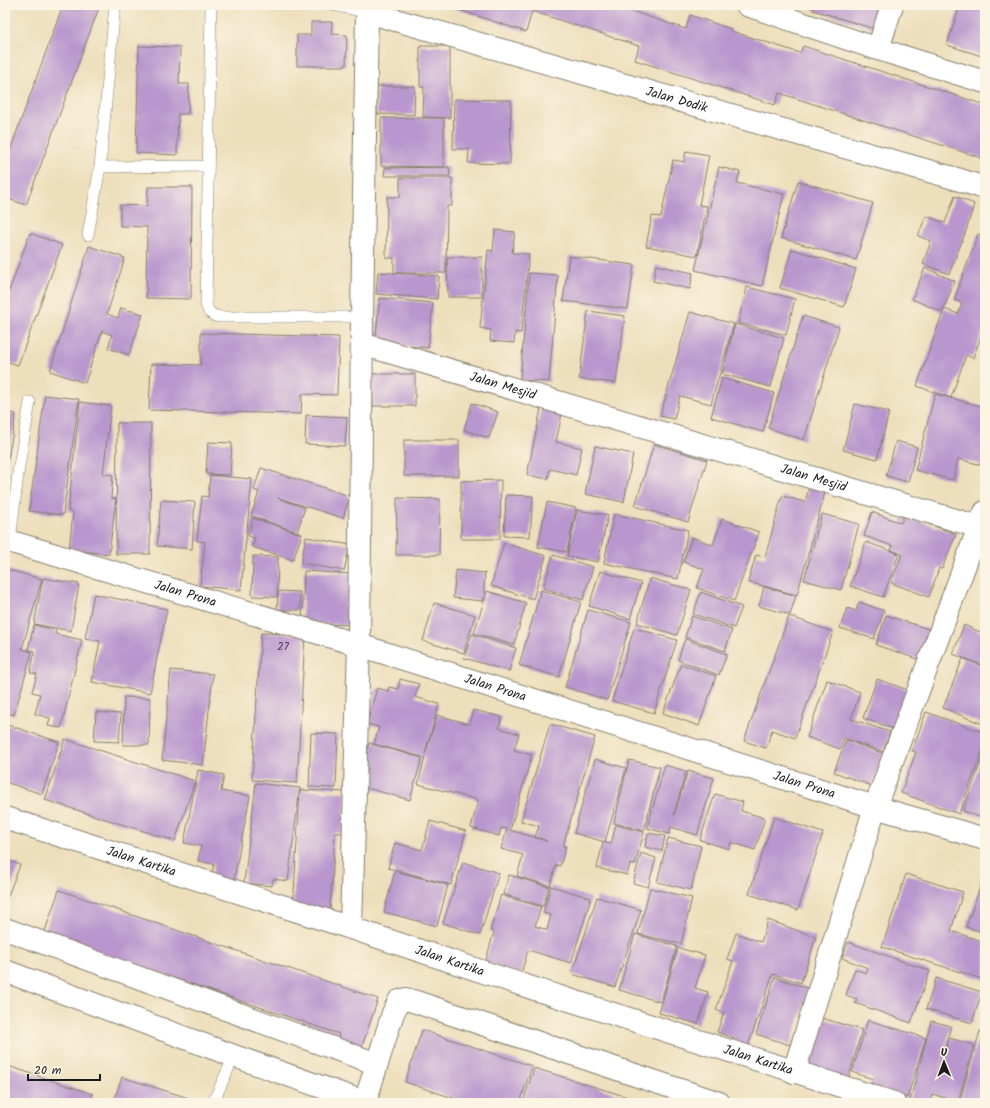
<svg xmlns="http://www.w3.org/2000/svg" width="990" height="1108" font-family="Kalam,sans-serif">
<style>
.building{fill:#b996ce}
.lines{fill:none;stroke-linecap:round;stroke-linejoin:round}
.service-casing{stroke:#847e6c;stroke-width:12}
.minor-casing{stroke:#847e6c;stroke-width:24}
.service{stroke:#fff;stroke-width:11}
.minor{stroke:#fff;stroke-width:22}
.labels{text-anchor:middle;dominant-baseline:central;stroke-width:3;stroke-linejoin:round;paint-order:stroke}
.number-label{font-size:11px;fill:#433a48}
.street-label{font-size:13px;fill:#1c1c1c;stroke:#fcf5e5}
</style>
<rect width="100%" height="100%" fill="#fcf5e5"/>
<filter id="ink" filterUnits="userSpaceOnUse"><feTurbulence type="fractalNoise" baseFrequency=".025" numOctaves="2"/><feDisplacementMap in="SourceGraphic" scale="8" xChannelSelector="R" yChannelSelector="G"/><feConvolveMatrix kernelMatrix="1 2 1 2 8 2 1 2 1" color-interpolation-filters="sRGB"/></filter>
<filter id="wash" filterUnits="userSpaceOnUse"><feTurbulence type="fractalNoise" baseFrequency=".012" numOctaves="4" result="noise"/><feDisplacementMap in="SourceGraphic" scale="16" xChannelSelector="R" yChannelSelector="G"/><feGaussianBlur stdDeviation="0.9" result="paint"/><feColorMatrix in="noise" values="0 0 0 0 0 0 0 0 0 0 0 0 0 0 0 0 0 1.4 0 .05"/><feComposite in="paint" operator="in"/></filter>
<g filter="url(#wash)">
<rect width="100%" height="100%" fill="#eddfbc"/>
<g id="blocks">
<g class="building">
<polygon points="63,5 100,5 26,205 5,198 5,164"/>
<polygon points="444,5 612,5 686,29 690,15 731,29 731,31 800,53 803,46 985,105 985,159 779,93 775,105 635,60 639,46 532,11 526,32"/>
<polygon points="815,5 885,5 878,30 813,10"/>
<polygon points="960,5 985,5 985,57 947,45"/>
<polygon points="311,22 332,22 331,34 347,35 346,66 297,66 297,35 311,35"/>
<polygon points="139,46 180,47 179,84 189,84 188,114 178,114 177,155 136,153"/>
<polygon points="420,46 450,46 450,118 423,117 424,87 420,87"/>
<polygon points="377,86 415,86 414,115 377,114"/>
<polygon points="454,99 511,100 510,164 468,163 469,149 453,149"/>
<polygon points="381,118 444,118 444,167 381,166"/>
<polygon points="686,151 709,155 699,205 707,206 697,256 646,246 652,216 661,217 673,160 684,162"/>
<polygon points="449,167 450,176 384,176 385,168"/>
<polygon points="719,167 740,172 737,183 784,194 762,286 695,270"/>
<polygon points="400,178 452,178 452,206 447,206 446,273 394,273 394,258 386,258 387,197 400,197"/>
<polygon points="798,181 873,203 856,260 781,238"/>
<polygon points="148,187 192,187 191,299 146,298 147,227 120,226 120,205 147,206"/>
<polygon points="955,196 974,204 966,231 949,274 923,264 931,241 918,236 926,216 945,223"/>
<polygon points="495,230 515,232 512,253 529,254 521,333 515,332 514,343 490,341 491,330 480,328 488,250 493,251"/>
<polygon points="30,233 62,245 18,365 5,361 5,302"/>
<polygon points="978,234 985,236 985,326 973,358 966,355 951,398 917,386 944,309 958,314 962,303 954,300"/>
<polygon points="89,246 125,258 107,314 118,318 121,308 143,314 129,355 108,348 112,335 102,331 85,383 50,371"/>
<polygon points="792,249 856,269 844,307 780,288"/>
<polygon points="569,256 634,265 628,309 563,301"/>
<polygon points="447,257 482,257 482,297 448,297"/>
<polygon points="656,265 693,273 690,289 653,281"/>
<polygon points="925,268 955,281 942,312 912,299"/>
<polygon points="378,272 439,276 437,299 376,294"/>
<polygon points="529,273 558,275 549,382 520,380"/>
<polygon points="747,287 795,299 786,335 738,323"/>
<polygon points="380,298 433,303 428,348 375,343"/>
<polygon points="588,311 625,316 616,383 579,379"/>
<polygon points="690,312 734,324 711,404 680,396 674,419 660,416"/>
<polygon points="803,316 839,327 804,440 768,428"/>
<polygon points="735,324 784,338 771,387 722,374"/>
<polygon points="201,333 339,337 337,395 302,394 301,414 149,410 151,364 201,365"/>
<polygon points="372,374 415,374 415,406 373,406"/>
<polygon points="722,378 774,393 763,432 711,417"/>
<polygon points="935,394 985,407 985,456 982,465 958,459 953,480 915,470"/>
<polygon points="45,395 79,399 63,515 29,511"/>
<polygon points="80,402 111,406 103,474 113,475 111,498 116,499 109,554 69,550 73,512 68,511"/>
<polygon points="472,403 498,412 489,438 464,430"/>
<polygon points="542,404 563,409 556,442 582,448 576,475 550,469 548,479 527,475"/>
<polygon points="855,404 889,412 877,459 843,450"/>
<polygon points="5,412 16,414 8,459 5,458"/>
<polygon points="306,415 347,417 345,446 305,444"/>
<polygon points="117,423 151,423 150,554 116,554"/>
<rect x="404" y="440" width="55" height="36"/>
<polygon points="896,441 917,447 908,482 886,476"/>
<polygon points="208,442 232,443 230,475 206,474"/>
<polygon points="654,444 707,460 688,522 635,506"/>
<polygon points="595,446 633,454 624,502 585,494"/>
<polygon points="261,468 350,496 343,518 278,498 305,508 297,532 251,516 259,492 254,490"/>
<polygon points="210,475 252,479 241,590 200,586 205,542 197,541 202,496 208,497"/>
<polygon points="501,480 500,539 461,539 461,481"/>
<polygon points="810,484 826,489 797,595 748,582 756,555 765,557 782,496 805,502"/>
<polygon points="506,495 533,496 530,537 504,536"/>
<polygon points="397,498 440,499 439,555 396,555"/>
<polygon points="161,500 195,502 192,549 157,546"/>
<polygon points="547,502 576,508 567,552 538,547"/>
<polygon points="577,510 608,515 598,562 567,556"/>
<polygon points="872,512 901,523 904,515 956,534 942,569 939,568 929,597 891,583 902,554 891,550 893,546 864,536"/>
<polygon points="614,514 688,530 678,579 604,563"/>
<polygon points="822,514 859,524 841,590 804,580"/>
<polygon points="253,518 302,534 293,560 252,547 255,538 248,536"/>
<polygon points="722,519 759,532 734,601 697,588 704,569 683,562 692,537 713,545"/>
<polygon points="306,537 350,545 344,571 301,563"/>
<polygon points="866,542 899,554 883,597 850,586"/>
<polygon points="504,543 546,556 533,599 491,586"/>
<polygon points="553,555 593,567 583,600 543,588"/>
<polygon points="253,556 278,557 277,597 252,596"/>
<polygon points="5,569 42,579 22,649 32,652 14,715 5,712"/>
<polygon points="456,570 485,573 483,601 453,598"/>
<polygon points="304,571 352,574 350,625 302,623"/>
<polygon points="600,571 641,583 630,619 589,606"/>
<polygon points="43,578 79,584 71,631 34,624"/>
<polygon points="650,578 691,590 677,635 637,623"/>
<polygon points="764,587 796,596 790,615 759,606"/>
<polygon points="541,590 581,602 559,677 519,665"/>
<polygon points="278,591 300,592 300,610 277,610"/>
<polygon points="487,591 526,603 514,645 474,633"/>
<polygon points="701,592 742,607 734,628 693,614"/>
<polygon points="94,594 167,609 150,693 92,682 100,641 85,638"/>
<polygon points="859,602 884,611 874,639 840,628 847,608 856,611"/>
<polygon points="434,603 475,615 464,653 423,641"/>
<polygon points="588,610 631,622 607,700 565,687"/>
<polygon points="886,615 931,630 920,660 876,645"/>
<polygon points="692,616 732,630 725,651 685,637"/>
<polygon points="789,616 833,632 795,738 772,730 766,748 744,741"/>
<polygon points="34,625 56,630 55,634 82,640 61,728 48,726 50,718 35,714 40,694 32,692 37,674 30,673 35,651 28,650"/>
<polygon points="964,625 985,634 985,666 953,654"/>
<polygon points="634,628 677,640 654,713 612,701"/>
<polygon points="261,633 305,635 297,783 252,780"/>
<polygon points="472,634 516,648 509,671 464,658"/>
<polygon points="685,639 727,654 719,675 678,660"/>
<polygon points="963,658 985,667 985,725 943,708"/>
<polygon points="681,664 716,676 699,726 663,713"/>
<polygon points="171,670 213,674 203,765 162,760"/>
<polygon points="400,679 419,684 415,697 439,704 425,754 437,715 469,724 473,710 502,717 499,728 519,734 514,750 532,755 510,830 547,841 535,837 539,826 521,821 550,724 595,737 563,846 566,846 560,866 556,865 550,886 517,876 523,855 501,849 507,829 501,828 499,836 471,828 478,800 418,784 425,758 374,744 379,727 367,724 377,688 388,691 389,687 398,689"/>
<polygon points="877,679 908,690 894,729 863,718"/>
<polygon points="827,680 860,692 851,719 890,732 883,752 844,738 840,749 807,737"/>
<polygon points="124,697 150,698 149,745 123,745"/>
<polygon points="96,712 121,714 119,742 94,741"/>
<polygon points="926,712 985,733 985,744 959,814 901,793 916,752 912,751"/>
<polygon points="5,724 59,742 42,794 5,782"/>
<polygon points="311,733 338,734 336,788 309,787"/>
<polygon points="65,739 195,781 175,841 45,800"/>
<polygon points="846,740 884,754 872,786 834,772"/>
<polygon points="369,743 422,758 410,800 363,787 368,768 362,766"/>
<polygon points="985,750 985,819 963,811"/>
<polygon points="595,759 626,768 605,842 574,833"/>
<polygon points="629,760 660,767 644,831 614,823"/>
<polygon points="665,765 686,771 674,815 688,771 714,778 697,835 671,827 669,834 647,828"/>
<polygon points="198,770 224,775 221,791 250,796 233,884 211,879 214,864 198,861 201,846 184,843"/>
<polygon points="256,783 300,788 288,881 273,879 272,886 244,883"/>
<polygon points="300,790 346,792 343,833 335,833 330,911 293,909"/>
<polygon points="715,794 743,802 741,811 765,818 755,850 731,842 729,849 700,840"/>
<polygon points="774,817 823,833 798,910 749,894"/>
<polygon points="430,821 466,831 451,885 388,868 395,843 422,850"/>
<polygon points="616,825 644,832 635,865 630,864 627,875 597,868 603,842 611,844"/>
<polygon points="648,833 665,836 662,851 645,847"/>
<polygon points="668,838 701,846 691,890 657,882"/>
<polygon points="641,853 656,858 648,887 633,883"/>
<polygon points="5,859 20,865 5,903"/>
<polygon points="463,862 499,873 480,935 443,923"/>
<polygon points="395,871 448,885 437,926 384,912"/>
<polygon points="985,873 985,933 966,927"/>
<polygon points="906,874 963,892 951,931 985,942 985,980 882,947"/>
<polygon points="509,875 549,887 543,906 503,894"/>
<polygon points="551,886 591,898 571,963 528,950 521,974 485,963 494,932 490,931 501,895 541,907 535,926 547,930 551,915 543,913"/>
<polygon points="650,888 692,898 681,944 638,934"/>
<polygon points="59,890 378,999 359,1055 335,1048 339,1034 44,934"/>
<polygon points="597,897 641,910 615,987 572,974"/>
<polygon points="768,920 816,937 801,983 773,974 747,1049 732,1044 734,1038 717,1032 724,1013 716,1010 733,961 727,959 736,933 761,942"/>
<polygon points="635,934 677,946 661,1002 619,990"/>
<polygon points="848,942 930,971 911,1023 855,1003 857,999 846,995 855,969 866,973 868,968 842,958"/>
<polygon points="678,948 705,955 695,988 708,992 698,1024 659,1013"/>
<polygon points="775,977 810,989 790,1045 756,1034"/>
<polygon points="936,978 982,992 972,1023 926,1009"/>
<polygon points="818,1017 862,1030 848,1080 804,1067"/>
<polygon points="868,1020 926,1038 907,1098 871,1086 873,1079 852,1072"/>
<polygon points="931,1021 951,1026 937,1077 949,1038 974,1045 958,1102 932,1094 930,1103 918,1103 910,1101"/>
<polygon points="422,1030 532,1066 520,1103 468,1103 405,1082"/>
<polygon points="980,1031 985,1033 985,1084 979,1103 972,1103 960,1100"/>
<polygon points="5,1065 93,1094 90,1103 5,1103"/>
<polygon points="534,1068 634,1099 633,1103 523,1103"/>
<polygon points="122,1077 198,1101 198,1103 113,1103"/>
</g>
</g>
</g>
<g filter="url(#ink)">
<use href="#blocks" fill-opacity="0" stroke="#847e6c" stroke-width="1"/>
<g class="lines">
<defs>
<g id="service">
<polyline points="211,5 206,304 209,312 215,316 220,317 362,317"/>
<polyline points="333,5 367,12"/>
<polyline points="100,167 208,166"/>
<polyline points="88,235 100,167 115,5"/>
<polyline points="10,541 19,466 30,402"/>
<polyline points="213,1103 234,1056"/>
</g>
<g id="minor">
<polyline points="747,5 878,49 985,82"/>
<polyline points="878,49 892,5"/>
<path id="s1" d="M362,344L979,527"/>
<path id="s2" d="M5,540L359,645L875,807L985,839"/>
<path id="s3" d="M5,818L351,928L541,991L894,1103"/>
<path id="s4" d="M351,928L359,645L362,317L367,12L957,179L985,188"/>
<polyline points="5,929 377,1064"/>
<polyline points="5,971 234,1056 367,1103"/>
<polyline points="794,1072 875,807 979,527 985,512"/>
<polyline points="365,1102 393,1013 399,1001 406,999 413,1001 719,1103"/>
</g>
</defs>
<use href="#service" class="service-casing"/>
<use href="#minor" class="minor-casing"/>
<use href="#service" class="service"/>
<use href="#minor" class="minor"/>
</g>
</g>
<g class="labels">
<g class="number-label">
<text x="283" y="647">27</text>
</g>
<g class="street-label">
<text stroke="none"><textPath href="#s4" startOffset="1238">Jalan Dodik</textPath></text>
<text stroke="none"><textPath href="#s1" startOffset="147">Jalan Mesjid</textPath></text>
<text stroke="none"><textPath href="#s1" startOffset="471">Jalan Mesjid</textPath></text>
<text stroke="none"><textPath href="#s2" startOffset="188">Jalan Prona</textPath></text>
<text stroke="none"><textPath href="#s2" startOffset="512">Jalan Prona</textPath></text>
<text stroke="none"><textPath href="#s2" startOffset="836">Jalan Prona</textPath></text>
<text stroke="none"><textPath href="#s3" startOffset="143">Jalan Kartika</textPath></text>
<text stroke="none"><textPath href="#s3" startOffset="467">Jalan Kartika</textPath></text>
<text stroke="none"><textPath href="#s3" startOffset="791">Jalan Kartika</textPath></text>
</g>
</g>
<rect width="990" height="1108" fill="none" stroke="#fcf5e5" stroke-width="20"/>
<g transform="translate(944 1062) rotate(359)" stroke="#fcf5e5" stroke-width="3" paint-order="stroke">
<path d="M0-3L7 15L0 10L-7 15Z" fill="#1c1c1c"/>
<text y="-6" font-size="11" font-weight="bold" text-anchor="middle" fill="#1c1c1c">U</text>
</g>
<path d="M28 1074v6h72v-6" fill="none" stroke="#1c1c1c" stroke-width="2"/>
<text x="34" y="1074" font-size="12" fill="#1c1c1c" stroke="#fcf5e5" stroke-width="3" paint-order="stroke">20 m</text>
</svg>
